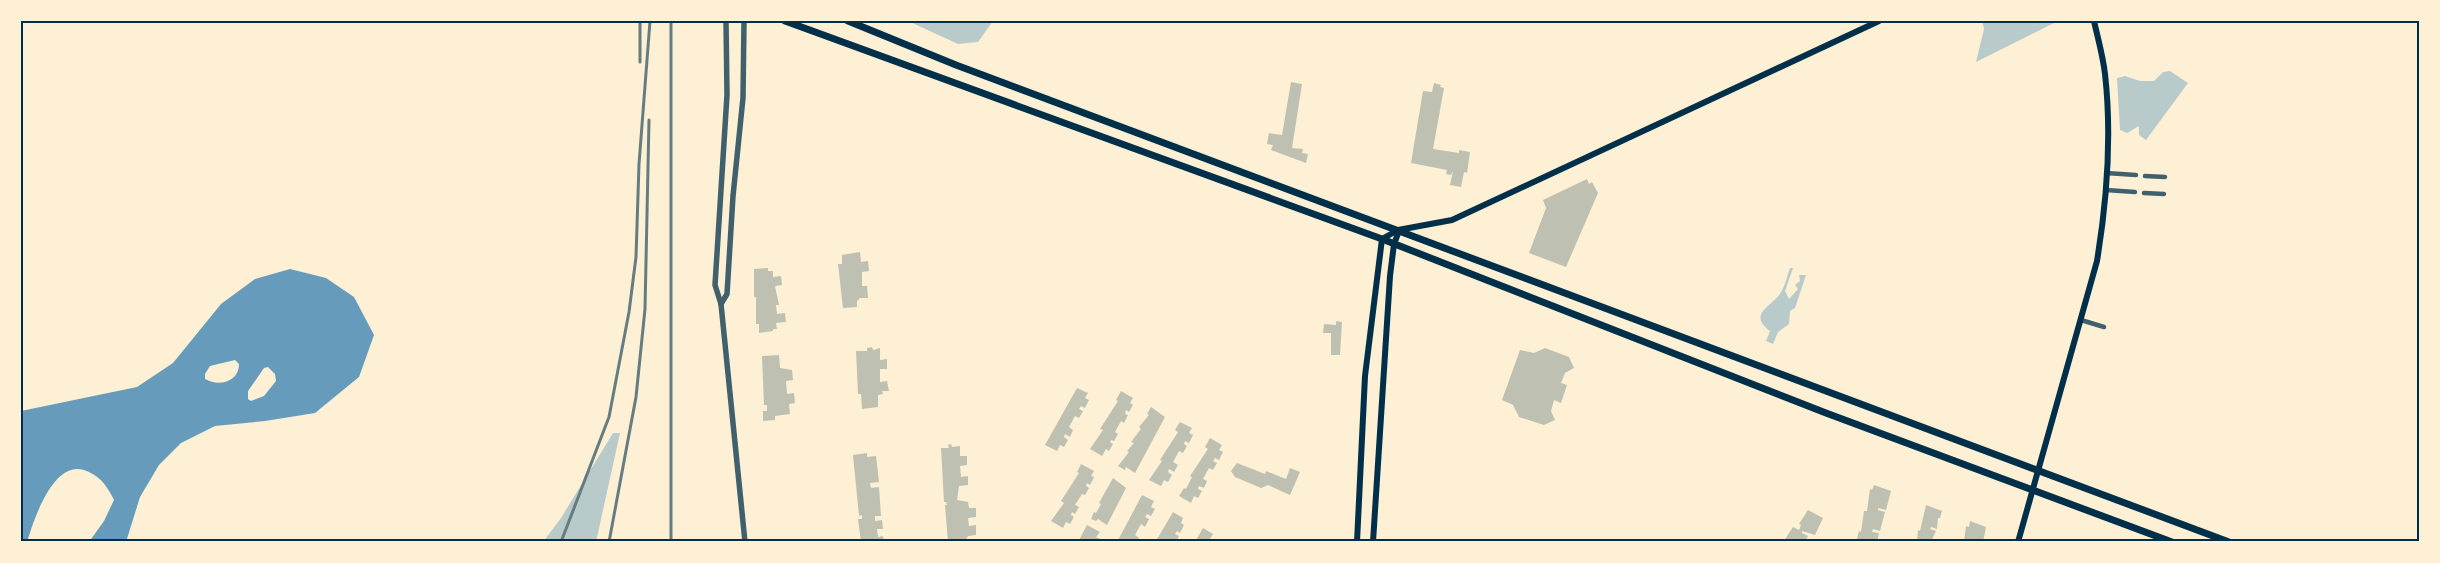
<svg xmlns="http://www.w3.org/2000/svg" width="2440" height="563" font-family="'Source Sans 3',sans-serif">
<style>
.green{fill:#b9caca}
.water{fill:#669bbc;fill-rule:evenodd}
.building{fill:#bec0b2}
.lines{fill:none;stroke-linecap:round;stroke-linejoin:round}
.minor{stroke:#3f606c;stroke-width:4.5}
.tertiary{stroke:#3f606c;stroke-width:5.5}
.secondary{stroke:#003049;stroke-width:6}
.primary{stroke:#003049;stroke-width:7}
.rail{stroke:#657d81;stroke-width:3}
.neatline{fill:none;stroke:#003049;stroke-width:2}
</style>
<rect width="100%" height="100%" fill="#fdf0d5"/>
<g class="green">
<polygon points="908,21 993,21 978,42 958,44"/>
<polygon points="1982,21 2058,21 1976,62 1984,29"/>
<polygon points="2170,71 2188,83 2146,140 2139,135 2139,126 2127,133 2120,130 2117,78 2125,76 2140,81 2154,81 2163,72"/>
<path d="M1790,268H1793L1785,291L1789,299L1798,289L1795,285L1800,281L1799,275H1806L1795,308L1790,311L1789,324L1778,332L1773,344L1766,341L1770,331C1747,314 1772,306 1780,294C1785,287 1787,276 1790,268Z"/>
<polygon points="613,433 620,433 596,542 543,542 561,518"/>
</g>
<path class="water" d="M290,269L326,278L354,297L374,335L359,377L315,413L265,421L215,426L181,443L159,465L140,497L126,542H89L104,521L114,500C108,488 102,478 89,472C55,454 34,519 27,542H21V411L137,387L173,363L221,304L255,279ZM235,360L239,364C239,382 219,387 205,379V374L210,366ZM268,367L275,374L276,381L264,396L251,401L248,399V391L264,368Z"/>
<g class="building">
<polygon points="1291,82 1302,84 1292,148 1303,149 1302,153 1308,154 1306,163 1271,150 1273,145 1267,144 1269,133 1282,135"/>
<polygon points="1434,83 1441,85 1440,87 1444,88 1433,149 1459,153 1459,150 1470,152 1467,173 1464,172 1461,187 1450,185 1453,171 1451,175 1446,174 1447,170 1411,163 1423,91 1432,92"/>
<polygon points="1587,179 1589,184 1592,182 1598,193 1566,267 1529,253 1546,208 1543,200"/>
<polygon points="860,252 861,262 868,261 869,271 862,272 862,286 867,286 868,298 860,298 857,301 857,307 843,308 838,264 842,264 842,255"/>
<polygon points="768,268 768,271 773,271 773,277 781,276 782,285 775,286 779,305 776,305 777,314 785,313 786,322 776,323 777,329 773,329 773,331 759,333 759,324 756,324 756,297 754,297 754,269"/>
<polygon points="1336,321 1342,322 1340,355 1331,355 1331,333 1323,333 1324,324 1336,325"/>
<polygon points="872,347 873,350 880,348 880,360 887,359 887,369 880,369 880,382 887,381 889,391 882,391 883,394 878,395 878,407 862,409 861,394 858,394 856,351 867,351 867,348"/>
<polygon points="1545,348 1569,357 1574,368 1565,373 1561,383 1567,385 1561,403 1554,400 1551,411 1555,420 1544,425 1519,417 1513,405 1502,400 1520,350 1534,353"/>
<polygon points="779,355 780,368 792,370 793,380 786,381 787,394 794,393 795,403 789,404 790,414 775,416 775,420 763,421 763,411 767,411 767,405 764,405 762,356"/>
<polygon points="1077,388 1088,393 1085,398 1089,400 1085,408 1081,406 1079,409 1083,411 1079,418 1075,416 1069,427 1073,430 1070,437 1065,434 1064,437 1068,440 1064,447 1060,445 1057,451 1045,445"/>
<polygon points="1121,391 1133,398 1130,403 1133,405 1129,412 1126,410 1125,414 1128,415 1124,423 1121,421 1115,432 1118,434 1114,441 1111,440 1110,442 1113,444 1109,451 1106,449 1102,456 1090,449 1103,430 1100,429 1118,401 1116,400"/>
<polygon points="1151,407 1165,417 1135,473 1126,467 1125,470 1118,466 1129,452 1127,451 1134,443 1131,442 1141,429 1139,427 1149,415 1147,414"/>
<polygon points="1180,422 1192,428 1189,433 1193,435 1189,443 1185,441 1184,444 1187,446 1183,453 1179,451 1173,462 1178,465 1174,472 1169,469 1168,472 1172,475 1168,482 1164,480 1161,486 1149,480 1162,461 1160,460 1178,432 1175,430"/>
<polygon points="1210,438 1222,445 1219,450 1223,452 1219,460 1215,458 1213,461 1217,463 1213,470 1209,468 1203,479 1207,481 1204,488 1199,486 1198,489 1202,491 1198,498 1194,496 1191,503 1179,496 1184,488 1186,489 1192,477 1190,476 1208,449 1205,447"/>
<polygon points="951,444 952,447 960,446 960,456 967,456 967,465 960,466 961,477 968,476 968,485 959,486 957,500 968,502 969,508 976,508 976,517 968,518 969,526 976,525 976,535 968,536 964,542 948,542 945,505 947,505 946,502 944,502 941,448 949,448 948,445"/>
<polygon points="867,453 867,457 876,456 879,482 870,483 871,488 879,487 881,516 875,516 875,521 882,520 883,529 877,529 878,537 883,536 884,542 861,542 858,519 862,519 862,515 859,516 853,455"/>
<polygon points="1237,463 1265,474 1266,471 1286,479 1290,468 1300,472 1290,495 1268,485 1261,488 1235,477 1231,471"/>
<polygon points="1081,464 1094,471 1091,476 1094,477 1090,485 1087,483 1086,486 1089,488 1085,495 1082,494 1075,505 1079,507 1075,514 1072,512 1071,515 1074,517 1070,524 1066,522 1063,528 1051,521 1064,503 1061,501 1079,473 1077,472"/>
<polygon points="1113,478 1126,488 1107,525 1098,519 1096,521 1091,519 1094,512 1096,513 1101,504 1099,503"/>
<polygon points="1874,485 1891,491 1886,510 1878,508 1878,510 1885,512 1880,531 1873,529 1872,532 1879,533 1877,542 1856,542 1859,531 1861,532 1864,511 1867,511 1870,489 1872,490"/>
<polygon points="1142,495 1154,501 1151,507 1155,509 1151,516 1147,514 1145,517 1149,519 1145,527 1141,524 1135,535 1139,538 1137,542 1117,542"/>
<polygon points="1926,505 1942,511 1940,518 1938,518 1937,529 1931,527 1930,529 1936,531 1931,542 1917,542 1918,530 1920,531"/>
<polygon points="1808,510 1823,518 1815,535 1802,531 1802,533 1808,536 1805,542 1784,541 1793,527 1799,530 1801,525 1799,524"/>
<polygon points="1173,512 1183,518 1181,523 1184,525 1180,533 1177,531 1175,534 1179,536 1176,542 1158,542 1156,541"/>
<polygon points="1970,521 1986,527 1983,542 1964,542 1966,526 1969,527"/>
<polygon points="1087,525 1100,532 1096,537 1100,539 1099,542 1078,542"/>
<polygon points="1203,528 1213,534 1210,539 1215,542 1195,542"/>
</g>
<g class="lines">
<g class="minor">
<polyline points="2106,173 2136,175"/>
<polyline points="2145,176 2165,177"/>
<polyline points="2106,190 2135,192"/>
<polyline points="2144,193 2164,194"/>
<polyline points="2081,320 2104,327"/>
</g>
<g class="tertiary">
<polyline points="726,21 727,95 715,285 721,304 745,542"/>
<polyline points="721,304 727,294 733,196 743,98 744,21"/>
</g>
<g class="secondary">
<polyline points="1357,542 1365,376 1382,239 1398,230 1452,220 1879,21"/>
<polyline points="1373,542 1390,276 1394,244 1399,231"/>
<path d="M2018,542L2097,261C2107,200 2112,136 2105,74C2103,56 2098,39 2094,21"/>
</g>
<g class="primary">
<polyline points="785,21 1382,239 1826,413 2172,542"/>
<polyline points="848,21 956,65 2229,542"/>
</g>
<g class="rail">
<polyline points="671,21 671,542"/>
<polyline points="640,62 640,21"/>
<polyline points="561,542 609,417 629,312 636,257 639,164 650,21"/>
<polyline points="609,542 636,397 645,309 649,120"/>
</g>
</g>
<rect width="2440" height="563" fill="none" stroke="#fdf0d5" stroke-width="45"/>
<rect x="22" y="22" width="2396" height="518" class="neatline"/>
</svg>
